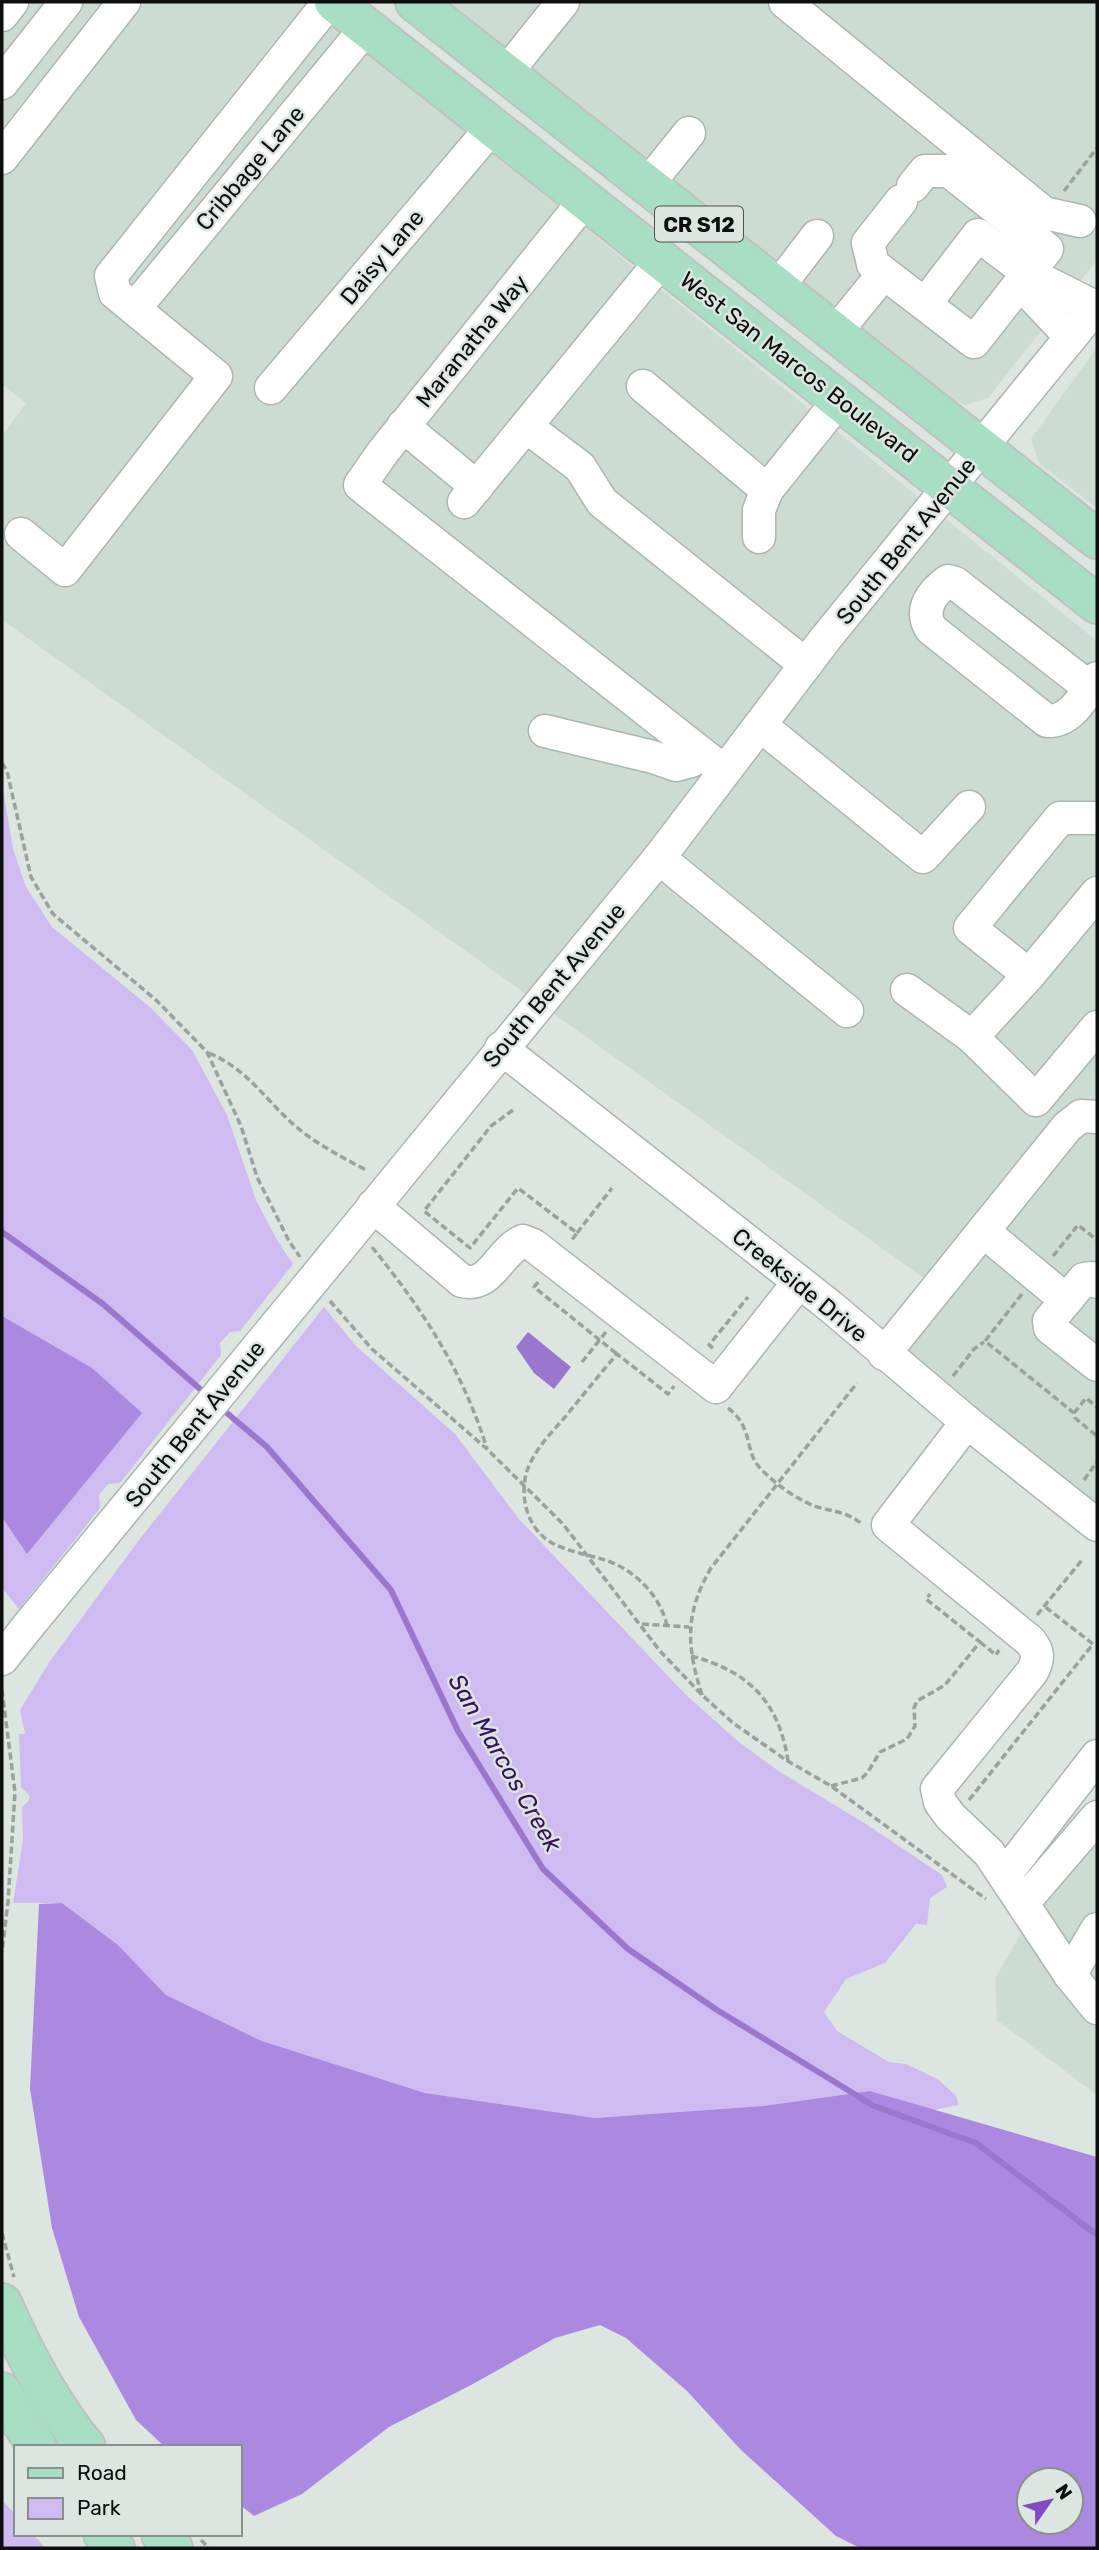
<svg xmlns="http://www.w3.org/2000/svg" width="1099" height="2550" font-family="Rubik,sans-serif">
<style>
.built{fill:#ccdcd3}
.green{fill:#cfbaf2}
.forest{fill:#ac89e0;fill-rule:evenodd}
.water{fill:#9a77cc}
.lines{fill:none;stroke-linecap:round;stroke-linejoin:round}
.stream{stroke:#9a77cc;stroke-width:6}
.minor-casing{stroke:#adb5b0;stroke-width:35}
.major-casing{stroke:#c0c1c0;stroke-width:42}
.path{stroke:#9ba19d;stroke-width:3.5;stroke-dasharray:7 3.5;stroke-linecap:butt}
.minor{stroke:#fff;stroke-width:32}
.major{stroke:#a8dec3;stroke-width:38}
.minor-bridge-casing{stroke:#adb5b0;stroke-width:35;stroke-linecap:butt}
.minor-bridge{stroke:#fff;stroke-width:32}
.labels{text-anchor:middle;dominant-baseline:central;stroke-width:5;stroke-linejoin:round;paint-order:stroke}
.shield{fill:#dde5e0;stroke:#4b4f4d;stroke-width:2}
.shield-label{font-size:21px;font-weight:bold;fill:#0c0f0e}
.street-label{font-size:23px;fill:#0c0f0e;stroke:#dde5e0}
.water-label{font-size:24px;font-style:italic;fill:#38105d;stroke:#dde5e0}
</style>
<rect width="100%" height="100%" fill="#dde5e0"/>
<g class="built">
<polygon points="2,2 305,2 1097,641 1097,1510 878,1336 924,1278 2,620 2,436 26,403 2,384"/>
<polygon points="449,2 1097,2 1097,260 988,398 966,405 942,394"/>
<polygon points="1097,347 1097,508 1039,463 1031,439"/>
<polygon points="1097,1836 1097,2095 997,2020 995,1979 1034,1910"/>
</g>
<g class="green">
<polygon points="2,783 13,849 26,887 52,927 151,1008 192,1050 227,1115 256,1200 277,1240 293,1264 240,1331 230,1332 220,1343 221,1355 120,1483 108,1484 99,1495 100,1508 19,1609 2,1588"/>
<polygon points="324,1307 356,1346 455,1434 518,1518 685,1694 740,1743 780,1772 866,1824 942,1875 947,1887 930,1898 927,1925 916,1924 885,1963 846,1979 824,2012 837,2031 889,2062 906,2064 939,2080 956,2096 959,2105 933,2110 870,2091 763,2106 595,2118 425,2093 262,2041 166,1995 118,1945 62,1903 13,1903 23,1840 22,1807 28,1802 30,1796 21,1787 19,1734 25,1734 20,1710 50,1661 139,1540"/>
<polygon points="4,2502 16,2515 16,2534 33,2534 45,2548 2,2548 2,2511"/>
</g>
<g class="forest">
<polygon points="2,1316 92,1368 142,1413 27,1554 2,1517"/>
<path d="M62,1903L118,1945L166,1995L262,2041L425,2093L595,2118L763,2106L870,2091L1097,2157V2548H860L836,2536L741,2450L687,2391L626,2338L600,2325L555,2338L471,2385L389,2427L302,2494L254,2516L240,2505V2447H165L136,2420L79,2317L52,2228L30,2089L39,1904ZM1029,2480H1071V2522H1029Z"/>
</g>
<polygon class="water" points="528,1332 571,1367 554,1389 534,1373 516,1347"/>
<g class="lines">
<g class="stream">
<polyline points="2,1232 103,1304 208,1396"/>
<polyline points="221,1408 267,1447 391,1590 458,1731 543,1869 628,1949 717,2010 874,2106 976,2143 1097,2235"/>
</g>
<defs>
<g id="minor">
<polyline points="785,2 1044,213 1080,221"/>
<polyline points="2,15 12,2"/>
<polyline points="506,73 563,2"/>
<polyline points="2,83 66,2"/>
<polyline points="2,158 124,2"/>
<polyline points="648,184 689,133"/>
<polyline points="585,200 383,452 360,485 724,771"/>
<polyline points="884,273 873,264 868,243 901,201"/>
<polyline points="1020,283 1071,337"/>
<polyline points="778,287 817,236"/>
<polyline points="925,304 978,235 1028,273 1095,307"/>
<polyline points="135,308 366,28"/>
<polyline points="836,332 884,273 974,342 1047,249 949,171 925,171 913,186"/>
<polyline points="643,386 767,490"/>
<polyline points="271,388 493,126"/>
<polyline points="403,426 477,487"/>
<polyline points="527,427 580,467 602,502 806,665"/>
<polyline points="464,502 662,260"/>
<polyline points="21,534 65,570 216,376 115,293 111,276 329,2"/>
<polyline points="759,537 759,510 767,490 840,399"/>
<path d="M1090,688L955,583L948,581C931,593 919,610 931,629L1047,721C1072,722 1084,695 1097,678"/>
<polyline points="760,725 923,857 969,807"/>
<polyline points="545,731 653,757 676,765 691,761 699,752"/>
<polyline points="1097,818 1060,818 970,928 1029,975 1097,893"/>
<polyline points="659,858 847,1011"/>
<polyline points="907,990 972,1037 1029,975"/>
<polyline points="972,1037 1036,1100 1097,1027"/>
<polyline points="501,1048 830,1306 967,1422 1097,1525"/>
<path d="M373,1206L462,1281C491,1289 499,1251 523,1241L533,1245L716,1387L799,1282"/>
<polyline points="983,1231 1066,1300"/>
<polyline points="338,1250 659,858 826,638 1097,305"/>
<polyline points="1097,1282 1092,1278 1084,1279 1049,1321 1050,1328 1097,1365"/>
<polyline points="884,1354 1067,1127 1081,1116 1097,1117"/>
<path d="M967,1422L888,1525L1030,1641C1039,1652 1039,1659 1032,1672L937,1789L940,1802L950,1816L989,1853L1070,1975L1097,2008"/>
<polyline points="2,1659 29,1625"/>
<polyline points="1005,1875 1097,1756"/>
<polyline points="1023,1903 1097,1817"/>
<polyline points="1070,1975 1097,1929"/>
</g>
<g id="major">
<polyline points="334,2 1097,604"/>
<polyline points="415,2 1097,539"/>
<path d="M2,2303C24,2353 50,2404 86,2447"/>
<polyline points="2,2392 37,2447"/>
<polyline points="103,2534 115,2548"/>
<polyline points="161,2534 173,2548"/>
</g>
</defs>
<use href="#minor" class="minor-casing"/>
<use href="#major" class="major-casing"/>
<g class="path">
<polyline points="1064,191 1097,148"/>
<polyline points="2,763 7,771 31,877 53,914 156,1000 207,1052 241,1126 257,1177 289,1241 300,1257"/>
<path d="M209,1053C248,1070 262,1096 292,1123C314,1143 340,1156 366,1170"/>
<polyline points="513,1110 491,1126 424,1211 470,1248 518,1188 577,1233 571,1241"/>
<polyline points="577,1233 612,1188"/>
<path d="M372,1247C423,1310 463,1371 487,1449"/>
<polyline points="1053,1256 1078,1225 1097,1240"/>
<polyline points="538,1282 534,1287 617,1354"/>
<polyline points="1022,1294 985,1341 1074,1413 1075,1418 1097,1436"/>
<polyline points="330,1301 372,1349 487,1449 563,1524 660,1651 702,1695 733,1723 786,1760 831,1786 986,1899"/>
<polyline points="713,1348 709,1345 748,1297"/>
<polyline points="582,1362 606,1332"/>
<polyline points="953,1376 974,1349 984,1342"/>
<path d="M728,1408C755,1429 743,1451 761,1469C775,1484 801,1503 821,1508C838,1512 848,1513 862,1524"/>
<polyline points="1074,1413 1086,1398 1097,1407"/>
<polyline points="1084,1480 1097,1462"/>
<polyline points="1037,1615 1082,1560"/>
<polyline points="642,1624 689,1627"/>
<path d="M667,1626C661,1597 636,1571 608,1561C590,1555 569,1552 552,1543C527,1529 518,1495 528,1468C536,1448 552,1432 566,1416C583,1395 600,1374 617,1354L668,1394L674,1386"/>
<polyline points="980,1642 996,1655 999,1650"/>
<path d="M691,1656C748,1671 779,1701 788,1761"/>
<polyline points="2,1690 15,1792 8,1902 2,1952"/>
<path d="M702,1695C686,1645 685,1613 711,1568L857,1383"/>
<polyline points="831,1786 862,1778 868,1772 880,1752 907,1739 915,1726 914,1708 917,1701 945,1685 980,1642 926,1599 930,1594"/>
<polyline points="969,1800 1093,1644 1044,1606"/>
<polyline points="2,2233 14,2277"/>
<polyline points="201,2540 209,2548"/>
</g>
<use href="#minor" class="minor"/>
<use href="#major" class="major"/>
<defs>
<polyline id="minor-bridge" points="29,1625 338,1250"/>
</defs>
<use href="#minor-bridge" class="minor-bridge-casing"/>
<use href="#minor-bridge" class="minor-bridge"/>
</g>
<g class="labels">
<rect class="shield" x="655" y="206.5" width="88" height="35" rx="5"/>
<g class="shield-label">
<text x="699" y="224">CR S12</text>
</g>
<g class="street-label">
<text transform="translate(250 168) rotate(-50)">Cribbage Lane</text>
<text transform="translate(382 257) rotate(-50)">Daisy Lane</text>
<text transform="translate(472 341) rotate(-51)">Maranatha Way</text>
<text transform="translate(799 367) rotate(38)">West San Marcos Boulevard</text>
<text transform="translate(906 541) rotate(-51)">South Bent Avenue</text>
<text transform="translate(554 985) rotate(-50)">South Bent Avenue</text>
<text transform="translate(800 1285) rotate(39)">Creekside Drive</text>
<text transform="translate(195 1424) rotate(-51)">South Bent Avenue</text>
</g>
<g class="water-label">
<text transform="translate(505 1763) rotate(60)">San Marcos Creek</text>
</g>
</g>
<rect width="1099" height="2550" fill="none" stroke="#0c0f0e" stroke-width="7"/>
<rect x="14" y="2445" width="228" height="91" fill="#dde5e0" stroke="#898f8c" stroke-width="2"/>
<rect x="28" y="2468" width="35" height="10" fill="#a8dec3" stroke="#898f8c" stroke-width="2"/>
<text x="77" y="2480" font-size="21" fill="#0c0f0e">Road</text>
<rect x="28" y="2498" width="35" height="21" fill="#cfbaf2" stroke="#898f8c" stroke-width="2"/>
<text x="77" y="2515" font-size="21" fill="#0c0f0e">Park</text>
<g transform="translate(1050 2501) rotate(56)"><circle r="33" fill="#dde5e0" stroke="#898f8c" stroke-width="2"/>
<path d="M0-5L12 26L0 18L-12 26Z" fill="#824bc2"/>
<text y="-10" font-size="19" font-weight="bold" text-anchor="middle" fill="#0c0f0e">N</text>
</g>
</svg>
